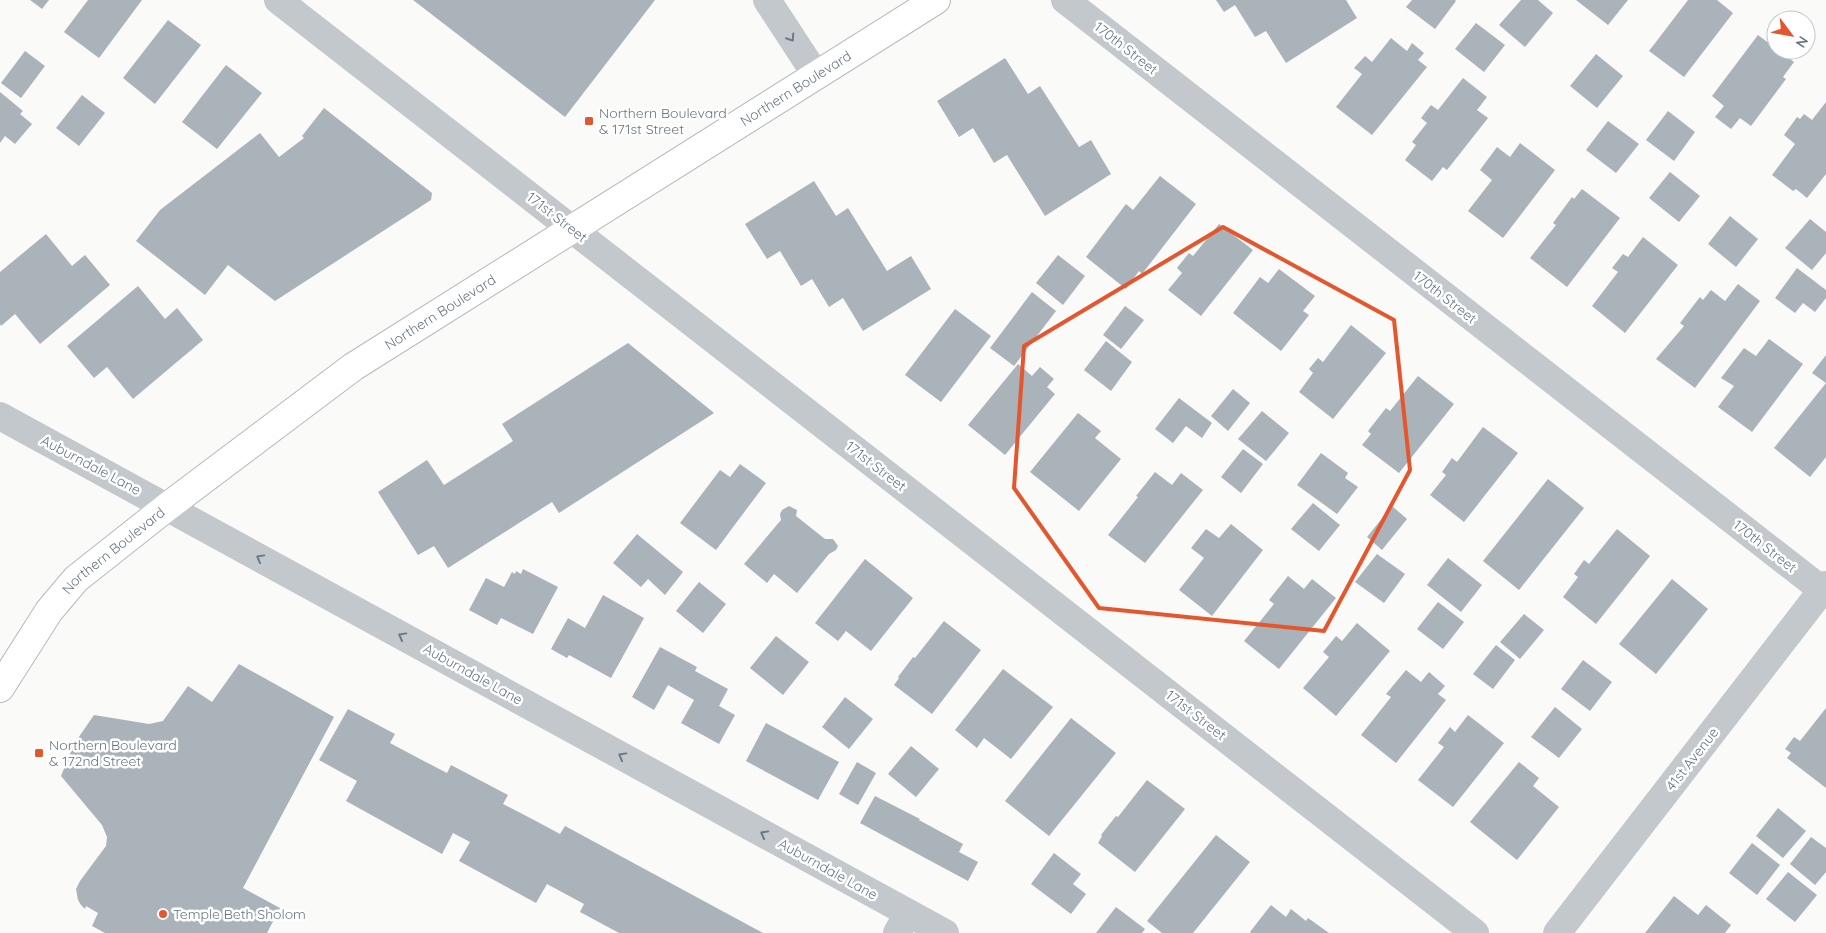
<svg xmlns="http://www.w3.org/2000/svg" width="1826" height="933" font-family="Quicksand,sans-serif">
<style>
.building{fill:#aab3b9}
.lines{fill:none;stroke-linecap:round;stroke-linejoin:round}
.major-casing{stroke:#b5babe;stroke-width:30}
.minor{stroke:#c3c8cc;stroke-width:28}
.major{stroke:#fff;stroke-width:28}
.oneway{stroke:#6a7a87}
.marked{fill:none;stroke:#e4572e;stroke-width:4;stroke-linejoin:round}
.poi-dot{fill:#e4572e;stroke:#fff;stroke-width:2}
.labels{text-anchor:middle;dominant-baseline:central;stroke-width:5;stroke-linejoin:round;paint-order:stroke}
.street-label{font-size:14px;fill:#657683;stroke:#fff}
.poi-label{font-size:14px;fill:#657683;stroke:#fff;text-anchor:start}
</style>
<rect width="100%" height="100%" fill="#fafaf8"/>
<g class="building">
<polygon points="30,0 49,0 42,9"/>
<polygon points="88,0 142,0 99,58 64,32"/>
<polygon points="413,0 655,0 565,117"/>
<polygon points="1216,0 1346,0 1357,18 1286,63 1266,31 1255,37 1235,5 1224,12"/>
<polygon points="1412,0 1455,0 1456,1 1435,29 1406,7"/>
<polygon points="1521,0 1538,0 1553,13 1525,47 1499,25"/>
<polygon points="1576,0 1628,0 1608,25"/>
<polygon points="1688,0 1717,0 1733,13 1684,77 1649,51"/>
<polygon points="168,20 201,45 155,104 123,78"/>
<polygon points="1476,23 1505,45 1484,72 1455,49"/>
<polygon points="1758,35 1794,62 1783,77 1786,79 1751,126 1740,118 1731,129 1715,117 1724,106 1712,96"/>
<polygon points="1391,38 1407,51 1412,43 1424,53 1418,60 1427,67 1372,135 1336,107 1362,74 1354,68 1365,56 1372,62"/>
<polygon points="25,51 45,66 21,98 1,83"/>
<polygon points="1596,54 1623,76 1597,108 1570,86"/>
<polygon points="1005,58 1028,94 1040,86 1079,147 1091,140 1111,174 1045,216 1007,155 994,163 973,128 959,137 937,101"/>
<polygon points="226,65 262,93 217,149 182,122"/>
<polygon points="1463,78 1487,97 1477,110 1488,118 1447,170 1443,167 1432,181 1405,160 1416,145 1412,142 1427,123 1421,118 1431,105 1438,110"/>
<polygon points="0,92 23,111 20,114 32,124 15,144 5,136 0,143"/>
<polygon points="82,95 105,113 79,146 56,128"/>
<polygon points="1826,102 1826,174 1807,198 1796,189 1793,191 1772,175 1795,144 1784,135 1797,117 1800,119 1804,114 1812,120"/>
<polygon points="324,108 432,193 431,200 275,301 228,265 205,295 136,241 160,210 260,133 279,157 304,138 302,136"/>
<polygon points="1668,111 1695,132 1674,161 1646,140"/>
<polygon points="1608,121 1639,144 1616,173 1586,150"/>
<polygon points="1520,143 1555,170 1503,238 1468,211 1492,180 1480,170 1497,147 1510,157"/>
<polygon points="1670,172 1700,196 1679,222 1649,198"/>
<polygon points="1160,176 1196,204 1142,274 1139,271 1126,289 1086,257 1126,204 1133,210"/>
<polygon points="814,181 836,216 848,208 887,271 911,256 931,289 863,331 843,298 829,307 812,279 801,286 780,251 767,259 745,224"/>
<polygon points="1582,189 1620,218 1567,287 1530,258 1556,225 1553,223 1572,197 1574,199"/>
<polygon points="1730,216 1758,239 1736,267 1708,244"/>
<polygon points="1810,219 1826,232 1826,253 1812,270 1785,248"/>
<polygon points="1219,224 1253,250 1201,316 1168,290 1182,273 1177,268 1189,253 1193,256"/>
<polygon points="46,234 72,266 85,255 110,285 40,344 15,314 1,326 0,324 0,272"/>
<polygon points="1643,237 1678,265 1625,333 1592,306 1618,272 1612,268 1623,254 1628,257"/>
<polygon points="1058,255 1085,276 1063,305 1036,283"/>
<polygon points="1797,268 1826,290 1826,298 1815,312 1803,303 1795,313 1775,298"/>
<polygon points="1279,269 1315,296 1303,311 1309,315 1281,351 1233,313 1260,277 1268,283"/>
<polygon points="1738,284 1760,301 1695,388 1656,359 1684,326 1680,323 1700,297 1703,300 1711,290 1725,301"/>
<polygon points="138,286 165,319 177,308 203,340 133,399 107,367 94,378 67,346"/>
<polygon points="1032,292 1056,311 1014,366 990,348"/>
<polygon points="1125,306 1144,320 1121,349 1103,335"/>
<polygon points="955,309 991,336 941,402 905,375"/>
<polygon points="1351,325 1386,353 1333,419 1299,392 1313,373 1309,369 1318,358 1323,362"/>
<polygon points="1769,339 1803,364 1752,432 1718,407 1734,386 1721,378 1744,348 1756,356"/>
<polygon points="1106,341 1132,362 1111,391 1084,370"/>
<polygon points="628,343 714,413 559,513 552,502 448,568 434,546 418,555 378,492 427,460 444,485 513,441 502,424"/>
<polygon points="1826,355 1826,457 1810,477 1774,448 1826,383 1812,373"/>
<polygon points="1018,364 1032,376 1040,367 1054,379 1047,387 1055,394 1005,455 968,425"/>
<polygon points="1418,376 1454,404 1399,473 1362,445 1371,434 1368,431 1386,408 1390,411"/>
<polygon points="1233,389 1250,403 1228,431 1211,416"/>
<polygon points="1179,398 1212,423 1202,438 1186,426 1173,443 1155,429"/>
<polygon points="1262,411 1289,433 1266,461 1238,439"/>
<polygon points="1078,413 1101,431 1095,438 1121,459 1079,511 1030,472"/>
<polygon points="1483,427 1518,453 1464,522 1430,495 1446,475 1442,472 1452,458 1457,462"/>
<polygon points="1243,449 1263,464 1241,493 1221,477"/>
<polygon points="1321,453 1348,473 1345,478 1358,487 1337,514 1297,485"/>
<polygon points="740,464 766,483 716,550 680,523 720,470 730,477"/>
<polygon points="1155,472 1172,485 1181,473 1203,490 1145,563 1108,535 1138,497 1136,496"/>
<polygon points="1548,479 1584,508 1519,590 1483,561"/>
<polygon points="1313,503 1340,525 1319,551 1291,529"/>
<polygon points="789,506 797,510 796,516 825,539 833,539 838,546 836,550 829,554 797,593 774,574 767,583 744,564 781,520 780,514 782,510"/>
<polygon points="1392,506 1407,519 1382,550 1367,537"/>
<polygon points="1231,524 1263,550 1212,616 1179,590 1204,558 1191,548 1206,529 1219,538"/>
<polygon points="1617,529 1650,556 1596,624 1563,597 1578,577 1574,574 1584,560 1589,564"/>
<polygon points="637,534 683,572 665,595 648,579 641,587 613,563"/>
<polygon points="1377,554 1405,574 1384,603 1355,582"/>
<polygon points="1448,558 1482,585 1461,612 1427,585"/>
<polygon points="865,559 913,598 871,651 846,631 838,641 815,623"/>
<polygon points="523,569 558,587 533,634 501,618 497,625 469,610 486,578 504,587 512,572 515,574 516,571 521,574"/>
<polygon points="1288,576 1304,589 1312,579 1336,598 1279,669 1244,641 1274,604 1269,600"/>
<polygon points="1672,579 1708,609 1656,674 1619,644"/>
<polygon points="699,582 726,604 703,633 676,611"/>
<polygon points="603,595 644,618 611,678 569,655 567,658 551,649 568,618 585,628"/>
<polygon points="1438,602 1464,622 1443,649 1417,629"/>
<polygon points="1524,614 1544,630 1520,659 1500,642"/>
<polygon points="944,621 981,650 932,714 894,685 899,678 898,677 913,657 915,658"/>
<polygon points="1357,623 1390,651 1336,716 1303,688 1329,657 1323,652 1336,636 1342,641"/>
<polygon points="776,636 809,662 783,695 750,668"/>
<polygon points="1496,645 1515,660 1493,689 1473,674"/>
<polygon points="660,647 697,667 695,671 728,689 719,706 735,715 719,744 681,723 694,700 668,685 654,710 632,697"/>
<polygon points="1583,660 1612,682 1590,711 1561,689"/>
<polygon points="239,664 334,717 243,888 280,908 267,933 105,933 92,926 98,913 86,906 85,909 81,905 78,900 76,889 80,881 106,846 107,837 102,825 61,776 74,744 94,715 149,724 163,721 188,686 212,702"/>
<polygon points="1003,669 1053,707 1011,759 984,738 977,748 955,730"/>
<polygon points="1406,670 1421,682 1429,672 1445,686 1438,694 1446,700 1396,763 1361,735 1391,697 1386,694"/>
<polygon points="845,697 873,719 849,749 822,727"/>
<polygon points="1555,707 1582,729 1559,758 1531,737"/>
<polygon points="1826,708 1826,788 1787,758 1791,753 1785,749 1794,737 1800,741"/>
<polygon points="348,709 395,734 390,743 420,759 447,773 451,765 508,795 503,804 534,820 560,834 565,826 763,933 619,933 580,912 584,904 547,884 536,903 459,861 470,842 453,833 442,854 346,801 357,781 319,760"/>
<polygon points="1468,715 1504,743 1453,807 1418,780 1444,747 1438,743 1450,727 1455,732"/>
<polygon points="1071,718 1116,753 1049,836 1005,801"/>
<polygon points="766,723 839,762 818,800 746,761"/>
<polygon points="911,746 939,769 916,797 888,774"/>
<polygon points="857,762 876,773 858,805 839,794"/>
<polygon points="1519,762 1539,778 1533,786 1559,807 1517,860 1470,822"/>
<polygon points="1147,780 1185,809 1135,872 1098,843 1102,836 1101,835 1116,816 1118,817"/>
<polygon points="875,796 920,819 919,820 963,844 959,852 978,862 968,881 860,823"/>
<polygon points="1778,808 1806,831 1783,858 1756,836"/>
<polygon points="1216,835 1250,862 1193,933 1162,933 1147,921"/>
<polygon points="1811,837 1826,848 1826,872 1815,885 1790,864"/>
<polygon points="1752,843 1780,865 1757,895 1729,873"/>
<polygon points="1054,853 1081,874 1073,884 1086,894 1071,914 1031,884"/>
<polygon points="1788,872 1817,895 1795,922 1766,899"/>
<polygon points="1674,896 1698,915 1706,905 1731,925 1725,933 1645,933"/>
<polygon points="1271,905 1286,917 1291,909 1306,921 1308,918 1329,933 1251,933 1250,932"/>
<polygon points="1116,907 1145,929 1142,933 1096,933"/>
</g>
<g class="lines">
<defs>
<g id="major">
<path id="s1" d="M0,688L49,611L76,579L167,507L353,367L936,0"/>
</g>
</defs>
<use href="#major" class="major-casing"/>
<g class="minor">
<polyline points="278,0 1475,933"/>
<polyline points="767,0 816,75"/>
<polyline points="1065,0 1826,593"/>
<polyline points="0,416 945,933"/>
<polyline points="897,933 908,913"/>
<polyline points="1557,933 1826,585"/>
</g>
<use href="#major" class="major"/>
</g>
<defs><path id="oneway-chevron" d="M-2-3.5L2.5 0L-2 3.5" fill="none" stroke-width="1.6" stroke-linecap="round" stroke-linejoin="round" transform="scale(1.25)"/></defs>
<g class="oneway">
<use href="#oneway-chevron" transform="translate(791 38) rotate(57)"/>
<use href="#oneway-chevron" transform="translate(260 558) rotate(-151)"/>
<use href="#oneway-chevron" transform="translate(402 636) rotate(-151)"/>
<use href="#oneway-chevron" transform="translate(622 756) rotate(-151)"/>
<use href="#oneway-chevron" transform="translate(764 834) rotate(-151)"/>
</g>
<path class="marked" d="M1223,227L1394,320L1410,470L1324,631L1099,608L1014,488L1024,346Z"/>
<g class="poi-dot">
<rect x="584" y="116" width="10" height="10" rx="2.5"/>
<rect x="34" y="748" width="10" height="10" rx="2.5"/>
<circle cx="163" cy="914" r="5"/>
</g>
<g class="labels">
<g class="street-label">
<text transform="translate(1126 48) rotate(38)">170th Street</text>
<text stroke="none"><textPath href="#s1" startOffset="1005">Northern Boulevard</textPath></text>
<text transform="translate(557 217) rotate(38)">171st Street</text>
<text transform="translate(1445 297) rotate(38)">170th Street</text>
<text stroke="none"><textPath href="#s1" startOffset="585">Northern Boulevard</textPath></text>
<text transform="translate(91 465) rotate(28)">Auburndale Lane</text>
<text transform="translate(876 466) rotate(38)">171st Street</text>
<text transform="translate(1765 546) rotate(38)">170th Street</text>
<text stroke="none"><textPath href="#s1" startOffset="180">Northern Boulevard</textPath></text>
<text transform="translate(473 674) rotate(29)">Auburndale Lane</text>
<text transform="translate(1196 715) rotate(38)">171st Street</text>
<text transform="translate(1692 759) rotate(-52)">41st Avenue</text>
<text transform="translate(828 869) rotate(29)">Auburndale Lane</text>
</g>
<g class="poi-label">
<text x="599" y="113">Northern Boulevard<tspan x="599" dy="16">&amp; 171st Street</tspan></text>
<text x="49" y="745">Northern Boulevard<tspan x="49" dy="16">&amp; 172nd Street</tspan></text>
<text x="173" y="914">Temple Beth Sholom</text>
</g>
</g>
<g transform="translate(1791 35) rotate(122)"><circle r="24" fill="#ffffff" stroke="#c1c8cd"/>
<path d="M0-4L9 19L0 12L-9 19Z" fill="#e4572e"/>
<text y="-8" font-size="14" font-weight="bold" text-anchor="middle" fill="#657683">N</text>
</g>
</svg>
